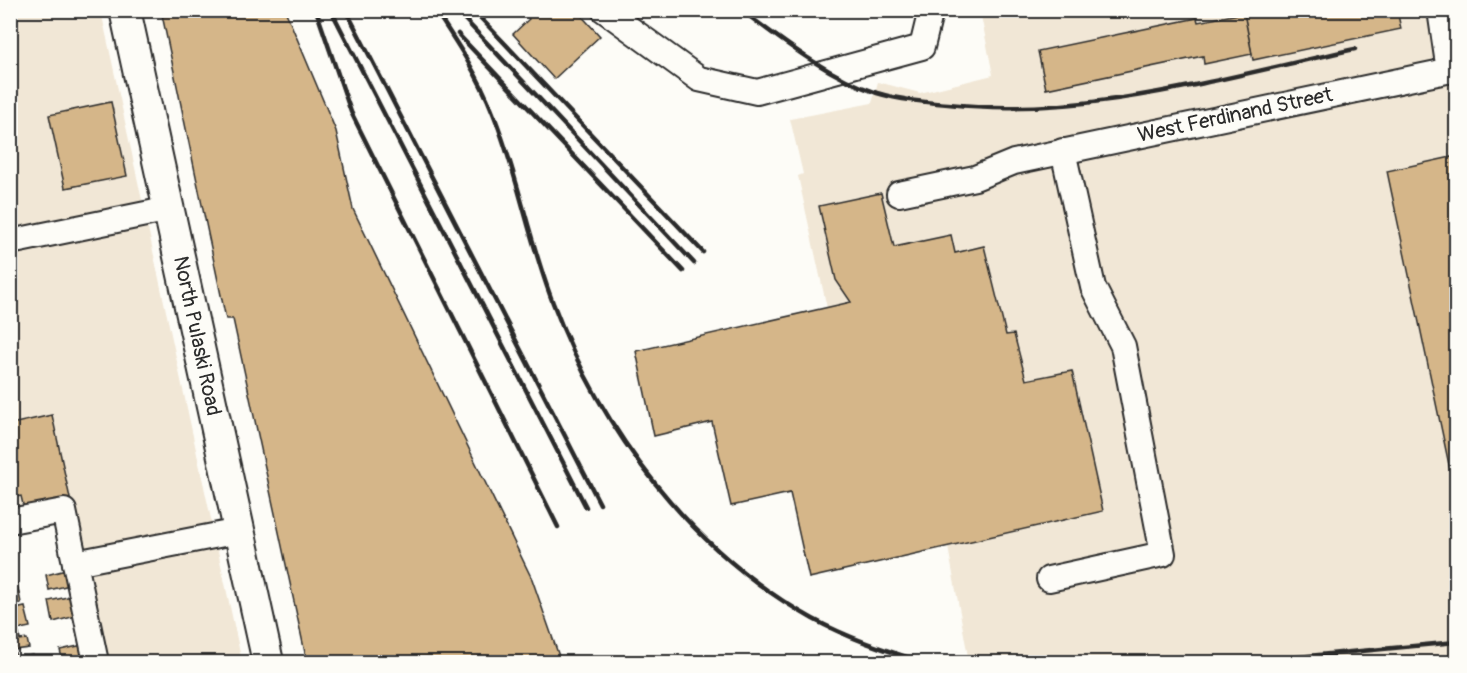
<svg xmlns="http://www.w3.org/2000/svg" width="1467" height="673" font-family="Pangolin,sans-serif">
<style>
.built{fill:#f1e7d6}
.building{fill:#d5b689;stroke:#2b2b2b;stroke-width:1.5}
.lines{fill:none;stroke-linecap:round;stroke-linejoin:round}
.minor-casing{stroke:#2b2b2b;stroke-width:28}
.major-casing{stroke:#2b2b2b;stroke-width:34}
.minor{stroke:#fdfcf7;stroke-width:24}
.major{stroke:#fdfcf7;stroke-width:30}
.rail{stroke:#2b2b2b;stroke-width:4.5}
.labels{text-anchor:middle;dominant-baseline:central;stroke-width:4.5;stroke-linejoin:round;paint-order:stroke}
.street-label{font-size:21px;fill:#2b2b2b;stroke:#fdfcf7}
</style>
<rect width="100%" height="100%" fill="#fdfcf7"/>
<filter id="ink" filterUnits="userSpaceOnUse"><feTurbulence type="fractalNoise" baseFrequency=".0167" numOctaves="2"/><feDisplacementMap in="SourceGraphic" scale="12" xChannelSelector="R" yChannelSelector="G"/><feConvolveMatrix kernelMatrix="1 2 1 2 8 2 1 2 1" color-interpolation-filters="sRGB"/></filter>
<g filter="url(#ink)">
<g class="built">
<polygon points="11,11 101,11 242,662 101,662 61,498 11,509 10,280 13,279 10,266"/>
<polygon points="980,11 1456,11 1456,662 969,662 948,547 809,578 790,493 731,506 712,422 654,436 636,351 827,308 798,176 803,174 790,119 872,103 878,82 920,93 993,75"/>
</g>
<g class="building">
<polygon points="161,10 285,10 336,131 353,209 532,579 561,662 307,662 233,319 226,319"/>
<polygon points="576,10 600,36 554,79 513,34 529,19 523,10"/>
<polygon points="1243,10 1397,10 1401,29 1253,60"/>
<polygon points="1244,13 1252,54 1204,64 1203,56 1046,89 1038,51 1197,18 1198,22"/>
<polygon points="111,102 127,176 65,188 49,115"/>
<polygon points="1456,156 1456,498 1387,171"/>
<polygon points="881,193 894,247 951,235 955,253 984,246 1006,335 1014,334 1026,380 1072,371 1103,511 809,578 790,493 731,506 712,422 654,436 636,351 851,302 836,280 819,206"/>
<polygon points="52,415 71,503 25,513 21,496 10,498 10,442 15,441 11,424"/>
<polygon points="66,570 70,585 49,590 46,575"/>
<polygon points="17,583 21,603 10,605 10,584"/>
<polygon points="72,596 76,616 53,622 49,601"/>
<polygon points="25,607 30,627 10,631 10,610"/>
<polygon points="19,634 20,640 27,639 29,648 14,650 16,656 10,657 10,636"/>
<polygon points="83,645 86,662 63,662 60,650"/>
<polygon points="32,655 34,662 10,662 10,659"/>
</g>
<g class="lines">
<defs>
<g id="minor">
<polyline points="604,10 699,79 757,92 922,47 931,10"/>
<polyline points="1440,10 1449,71"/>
<polyline points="899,194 975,178 1014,162 1456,69"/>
<polyline points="10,242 170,209"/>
<polyline points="10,521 64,511 96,662"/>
<polyline points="75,563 239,531"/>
<polyline points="1049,579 1163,554 1123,346 1093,287 1063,151"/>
</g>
<polyline id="major" points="125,10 268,662"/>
</defs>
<use href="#minor" class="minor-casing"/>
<use href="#major" class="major-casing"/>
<use href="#minor" class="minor"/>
<use href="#major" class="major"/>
<g class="rail">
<polyline points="316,10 351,112 558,527"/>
<polyline points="331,10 586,507"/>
<polyline points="346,10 600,504"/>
<path d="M435,10C457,43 479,76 493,113C518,175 529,241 553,303C601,431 692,552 813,619C848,638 885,650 922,662"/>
<polyline points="456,10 694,263"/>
<polyline points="473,10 703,252"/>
<path d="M741,10C783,41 827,76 877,93C900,100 924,102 948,104C1086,119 1221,78 1355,49"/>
<polyline points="458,34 683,271"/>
<polyline points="1246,662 1456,642"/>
</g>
</g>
</g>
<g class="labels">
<g class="street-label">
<text transform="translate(1235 115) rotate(-12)">West Ferdinand Street</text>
<text transform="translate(197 336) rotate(78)">North Pulaski Road</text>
</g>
</g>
<rect width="1467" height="673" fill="none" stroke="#fdfcf7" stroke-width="36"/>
<rect x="18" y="18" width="1431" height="637" fill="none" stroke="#2b2b2b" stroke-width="2" filter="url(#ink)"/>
</svg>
